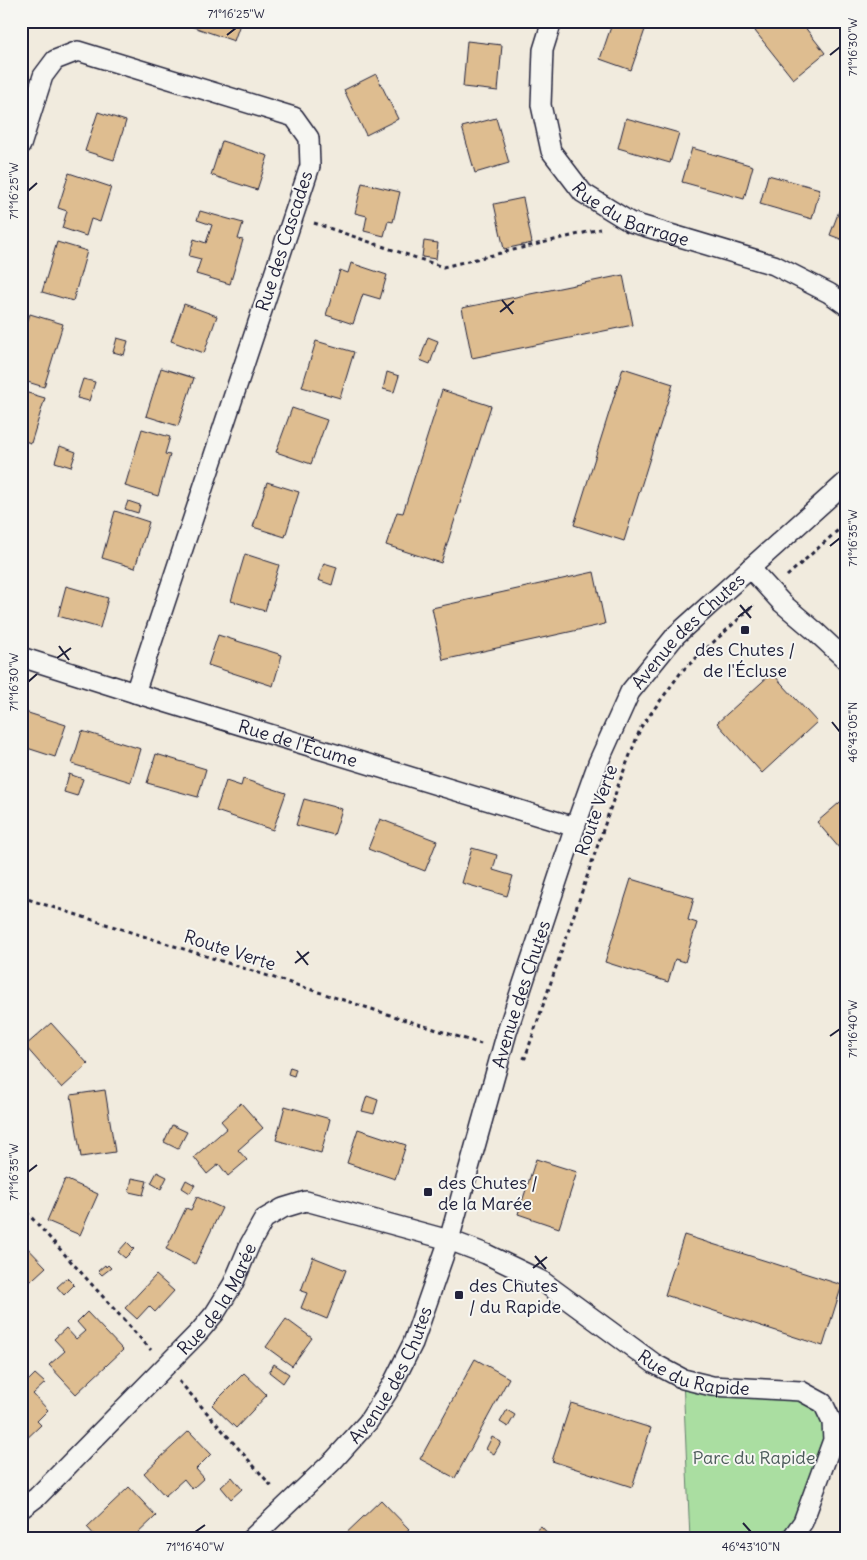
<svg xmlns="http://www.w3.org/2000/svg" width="867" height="1560" font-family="Delius,sans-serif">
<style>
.green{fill:#aadea1;stroke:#66806e}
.building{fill:#debd90;stroke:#22223b}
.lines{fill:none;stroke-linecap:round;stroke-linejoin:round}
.lane-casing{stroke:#22223b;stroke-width:12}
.street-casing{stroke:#22223b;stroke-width:22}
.path{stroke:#22223b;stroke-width:3;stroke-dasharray:4 4;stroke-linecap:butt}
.lane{stroke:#f6f6f2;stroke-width:9}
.street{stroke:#f6f6f2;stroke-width:19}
.ticks{fill:none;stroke:#22223b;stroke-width:2}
.poi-dot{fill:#22223b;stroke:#f6f6f2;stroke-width:2}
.labels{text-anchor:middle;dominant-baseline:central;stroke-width:4;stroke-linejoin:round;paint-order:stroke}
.street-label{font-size:18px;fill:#22223b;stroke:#f6f6f2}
.poi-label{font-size:18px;fill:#22223b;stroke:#f6f6f2;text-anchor:start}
.park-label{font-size:18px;fill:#4b5a5a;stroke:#f6f6f2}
.neatline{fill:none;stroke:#22223b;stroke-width:2}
.ticks-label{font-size:12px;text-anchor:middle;fill:#22223b}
</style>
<rect width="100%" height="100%" fill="#f1ebde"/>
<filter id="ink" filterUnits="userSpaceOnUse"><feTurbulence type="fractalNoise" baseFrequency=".02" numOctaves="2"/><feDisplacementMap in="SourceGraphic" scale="10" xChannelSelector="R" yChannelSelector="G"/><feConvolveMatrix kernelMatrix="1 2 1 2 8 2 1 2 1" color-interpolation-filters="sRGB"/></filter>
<g filter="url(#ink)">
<polygon class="green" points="683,1379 801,1391 832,1422 791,1539 690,1539"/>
<g class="building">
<polygon points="182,21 241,21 234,41 182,23"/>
<polygon points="613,21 648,21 631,70 600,59"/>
<polygon points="767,21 800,21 825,53 793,79 755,31"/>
<polygon points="467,41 502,45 498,91 463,87"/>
<polygon points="376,74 398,119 366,135 344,90"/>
<polygon points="98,112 126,121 114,160 85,151"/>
<polygon points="496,118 509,163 475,173 462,127"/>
<polygon points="626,118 679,133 670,163 618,148"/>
<polygon points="222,141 268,156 257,190 211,175"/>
<polygon points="692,148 753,166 744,199 682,182"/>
<polygon points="69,173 111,187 100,222 91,219 86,236 62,228 67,211 58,208"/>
<polygon points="768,175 820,189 812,219 760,204"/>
<polygon points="362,183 400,192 393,222 388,221 384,236 364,231 367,216 355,213"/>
<polygon points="845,195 846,195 846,241 830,235"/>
<polygon points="523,198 532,243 504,249 494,204"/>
<polygon points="200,211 243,223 238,239 243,240 230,284 196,274 201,259 189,256 194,239 206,243 212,225 197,220"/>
<polygon points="424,241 438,243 436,259 422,257"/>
<polygon points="57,242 87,251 73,301 42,292"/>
<polygon points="351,263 387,275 380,299 363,294 353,324 326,315 340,270 348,273"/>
<polygon points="623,275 633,325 472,358 462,308"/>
<polygon points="184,304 217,316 204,353 171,341"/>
<polygon points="30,314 63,324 44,387 21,380 21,342"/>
<polygon points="428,337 438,341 430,364 420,360"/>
<polygon points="117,338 128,341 124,355 113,352"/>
<polygon points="316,341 354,352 340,398 302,387"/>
<polygon points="161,368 194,378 178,426 146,416"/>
<polygon points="623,368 673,384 624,541 574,525"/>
<polygon points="387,372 399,376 394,392 383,389"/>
<polygon points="83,379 95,382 89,401 77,398"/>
<polygon points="442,390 491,406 441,563 386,545 397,512 403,513"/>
<polygon points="21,391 45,398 31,443 21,440"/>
<polygon points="292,408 327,420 311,464 276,452"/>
<polygon points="142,429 170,437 165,454 170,455 158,496 125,486"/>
<polygon points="60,446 76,452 71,467 55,462"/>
<polygon points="267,482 299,492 285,537 253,527"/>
<polygon points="128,501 140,505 138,513 125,509"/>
<polygon points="115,511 149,522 135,568 102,558"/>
<polygon points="245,554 279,565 265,611 231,601"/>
<polygon points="324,563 337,567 332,585 318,580"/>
<polygon points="594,572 605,624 443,660 432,608"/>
<polygon points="66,586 108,598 100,628 58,616"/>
<polygon points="218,635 282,655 273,686 208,665"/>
<polygon points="772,673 817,722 762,773 717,723"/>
<polygon points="22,711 66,725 55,757 21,746"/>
<polygon points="82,731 141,749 131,782 72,764"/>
<polygon points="156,754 206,769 198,797 147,783"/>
<polygon points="69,774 83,779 77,796 64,792"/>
<polygon points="243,779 286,793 273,830 216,811 226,781 241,786"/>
<polygon points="846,797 846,856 817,822"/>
<polygon points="304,799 342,809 334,835 296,825"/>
<polygon points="380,819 437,841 425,871 368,849"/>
<polygon points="472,848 497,855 493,870 513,876 507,896 462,883"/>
<polygon points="631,879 694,898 688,920 697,923 685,962 675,959 668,982 605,962"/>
<polygon points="51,1023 88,1064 62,1088 25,1046"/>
<polygon points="290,1067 296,1069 294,1076 288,1074"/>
<polygon points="105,1090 115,1152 81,1157 71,1095"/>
<polygon points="367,1096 378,1100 374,1114 362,1111"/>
<polygon points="241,1103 263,1128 238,1150 247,1160 228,1176 219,1164 207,1174 194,1157 227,1128 221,1121"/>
<polygon points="285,1106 330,1119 321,1153 276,1140"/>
<polygon points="172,1125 187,1132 178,1149 164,1142"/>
<polygon points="358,1129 406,1145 395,1179 347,1163"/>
<polygon points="536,1159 577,1172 559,1228 518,1214"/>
<polygon points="157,1172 167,1177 161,1189 151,1183"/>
<polygon points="132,1178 147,1181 143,1195 129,1192"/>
<polygon points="65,1179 98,1194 80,1235 47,1221"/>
<polygon points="186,1180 195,1185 190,1193 182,1188"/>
<polygon points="197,1197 222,1208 195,1264 166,1249 186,1208 191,1210"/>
<polygon points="684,1235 842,1285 823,1346 665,1295"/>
<polygon points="21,1241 46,1267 21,1290"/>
<polygon points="127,1242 134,1249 125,1258 118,1252"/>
<polygon points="844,1244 846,1245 846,1256 841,1254"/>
<polygon points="313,1257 346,1270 327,1319 301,1308 307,1293 301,1291"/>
<polygon points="105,1265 106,1267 108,1265 111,1268 102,1275 98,1271"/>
<polygon points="156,1275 174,1291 155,1312 149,1306 137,1319 125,1308"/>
<polygon points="67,1278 74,1285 64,1295 57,1287"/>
<polygon points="87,1312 123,1350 76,1394 49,1365 65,1351 54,1339 66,1328 76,1339 85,1331 77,1322"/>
<polygon points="286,1319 312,1338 292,1366 266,1347"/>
<polygon points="475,1359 509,1378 455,1478 420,1459"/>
<polygon points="274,1364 289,1374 283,1383 269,1372"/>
<polygon points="244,1373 267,1395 236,1428 212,1405"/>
<polygon points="35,1374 45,1383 33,1394 48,1410 37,1421 41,1425 21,1444 21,1388"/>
<polygon points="571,1403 651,1428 632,1487 552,1461"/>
<polygon points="507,1410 515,1415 508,1427 500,1422"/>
<polygon points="189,1431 211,1454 196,1469 204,1478 192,1489 184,1479 165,1496 144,1473"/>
<polygon points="492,1437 501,1442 494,1454 486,1449"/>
<polygon points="232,1477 242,1489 231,1499 221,1487"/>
<polygon points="129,1487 156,1516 132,1539 98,1539 87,1527"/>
<polygon points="381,1500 409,1529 398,1539 340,1539"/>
<polygon points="541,1526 553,1539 526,1539"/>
</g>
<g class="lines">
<defs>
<polyline id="lane" points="832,1422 846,1421"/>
<g id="street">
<path id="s1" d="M552,21L543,50L541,105L551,151L583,193L630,222L774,265L829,293L846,305"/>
<polyline points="21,145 43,76 55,60 78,51 294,117 309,138 310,166 135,693"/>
<polyline points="750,568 782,603 816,632 846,660"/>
<path id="s2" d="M21,657L135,693L575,827"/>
<path id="s3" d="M21,1509L37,1497L199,1332L215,1313L233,1284L250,1244L264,1219L283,1208L306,1201L449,1240L486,1254L542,1281L655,1364L683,1379L712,1386L801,1391L823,1403L832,1422L833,1440L803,1522L791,1539"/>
<path id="s4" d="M251,1539L334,1460L368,1422L392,1385L413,1343L449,1240L507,1032L575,827L598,763L630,692L676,635L846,482"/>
</g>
</defs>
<use href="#lane" class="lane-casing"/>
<use href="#street" class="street-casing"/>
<g class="path">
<polyline points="314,223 443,267 600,229"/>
<polyline points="787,576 846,523"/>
<polyline points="21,897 481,1044"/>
<polyline points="523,1057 525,1058 619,783 641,727 682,671 754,605"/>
<polyline points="21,1206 151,1350"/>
<polyline points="179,1381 274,1489"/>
</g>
<use href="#lane" class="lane"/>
<use href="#street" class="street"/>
</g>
</g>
<path class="ticks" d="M227,35L236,28M830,55L840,47M28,191L37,183M502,300L513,314M500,312L514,301M830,546L840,538M740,605L751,618M738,617L752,606M59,646L69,660M57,658L71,648M28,682L37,674M832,722L840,732M297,951L308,965M295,963L309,952M830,1036L840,1029M28,1172L37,1165M535,1256L546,1269M533,1268L547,1257M743,1523L751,1532M195,1532L205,1525"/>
<g class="poi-dot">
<rect x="740" y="625" width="10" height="10" rx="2.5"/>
<rect x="423" y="1187" width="10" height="10" rx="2.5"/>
<rect x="454" y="1290" width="10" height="10" rx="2.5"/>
</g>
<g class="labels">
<g class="street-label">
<text stroke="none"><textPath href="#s1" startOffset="238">Rue du Barrage</textPath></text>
<text transform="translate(284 241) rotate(-72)">Rue des Cascades</text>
<text stroke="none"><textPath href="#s4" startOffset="1028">Avenue des Chutes</textPath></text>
<text stroke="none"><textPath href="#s2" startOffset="290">Rue de l'Écume</textPath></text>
<text transform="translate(596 810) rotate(-71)">Route Verte</text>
<text transform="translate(230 950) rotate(18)">Route Verte</text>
<text stroke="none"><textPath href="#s4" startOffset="622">Avenue des Chutes</textPath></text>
<text stroke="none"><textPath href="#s3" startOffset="289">Rue de la Marée</textPath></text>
<text stroke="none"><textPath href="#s3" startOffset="859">Rue du Rapide</textPath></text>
<text stroke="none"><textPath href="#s4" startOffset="218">Avenue des Chutes</textPath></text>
</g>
<g class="poi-label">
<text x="745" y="649" text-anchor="middle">des Chutes /<tspan x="745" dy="21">de l'Écluse</tspan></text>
<text x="438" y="1182">des Chutes /<tspan x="438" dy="21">de la Marée</tspan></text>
<text x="469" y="1285">des Chutes<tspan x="469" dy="21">/ du Rapide</tspan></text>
</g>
<g class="park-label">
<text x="754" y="1457">Parc du Rapide</text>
</g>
</g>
<rect width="867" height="1560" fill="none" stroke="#f6f6f2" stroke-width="55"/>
<rect x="28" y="28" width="812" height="1504" class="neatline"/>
<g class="ticks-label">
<text x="236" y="18">71°16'25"W</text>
<text transform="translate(853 47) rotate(-90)" y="4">71°16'30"W</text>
<text transform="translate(14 191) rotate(-90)" y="4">71°16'25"W</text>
<text transform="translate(853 538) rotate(-90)" y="4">71°16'35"W</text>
<text transform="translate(14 682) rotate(-90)" y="4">71°16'30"W</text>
<text transform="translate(853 732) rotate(-90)" y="4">46°43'05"N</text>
<text transform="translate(853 1029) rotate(-90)" y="4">71°16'40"W</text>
<text transform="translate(14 1172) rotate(-90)" y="4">71°16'35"W</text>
<text x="195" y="1551">71°16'40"W</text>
<text x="751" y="1551">46°43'10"N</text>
</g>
</svg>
